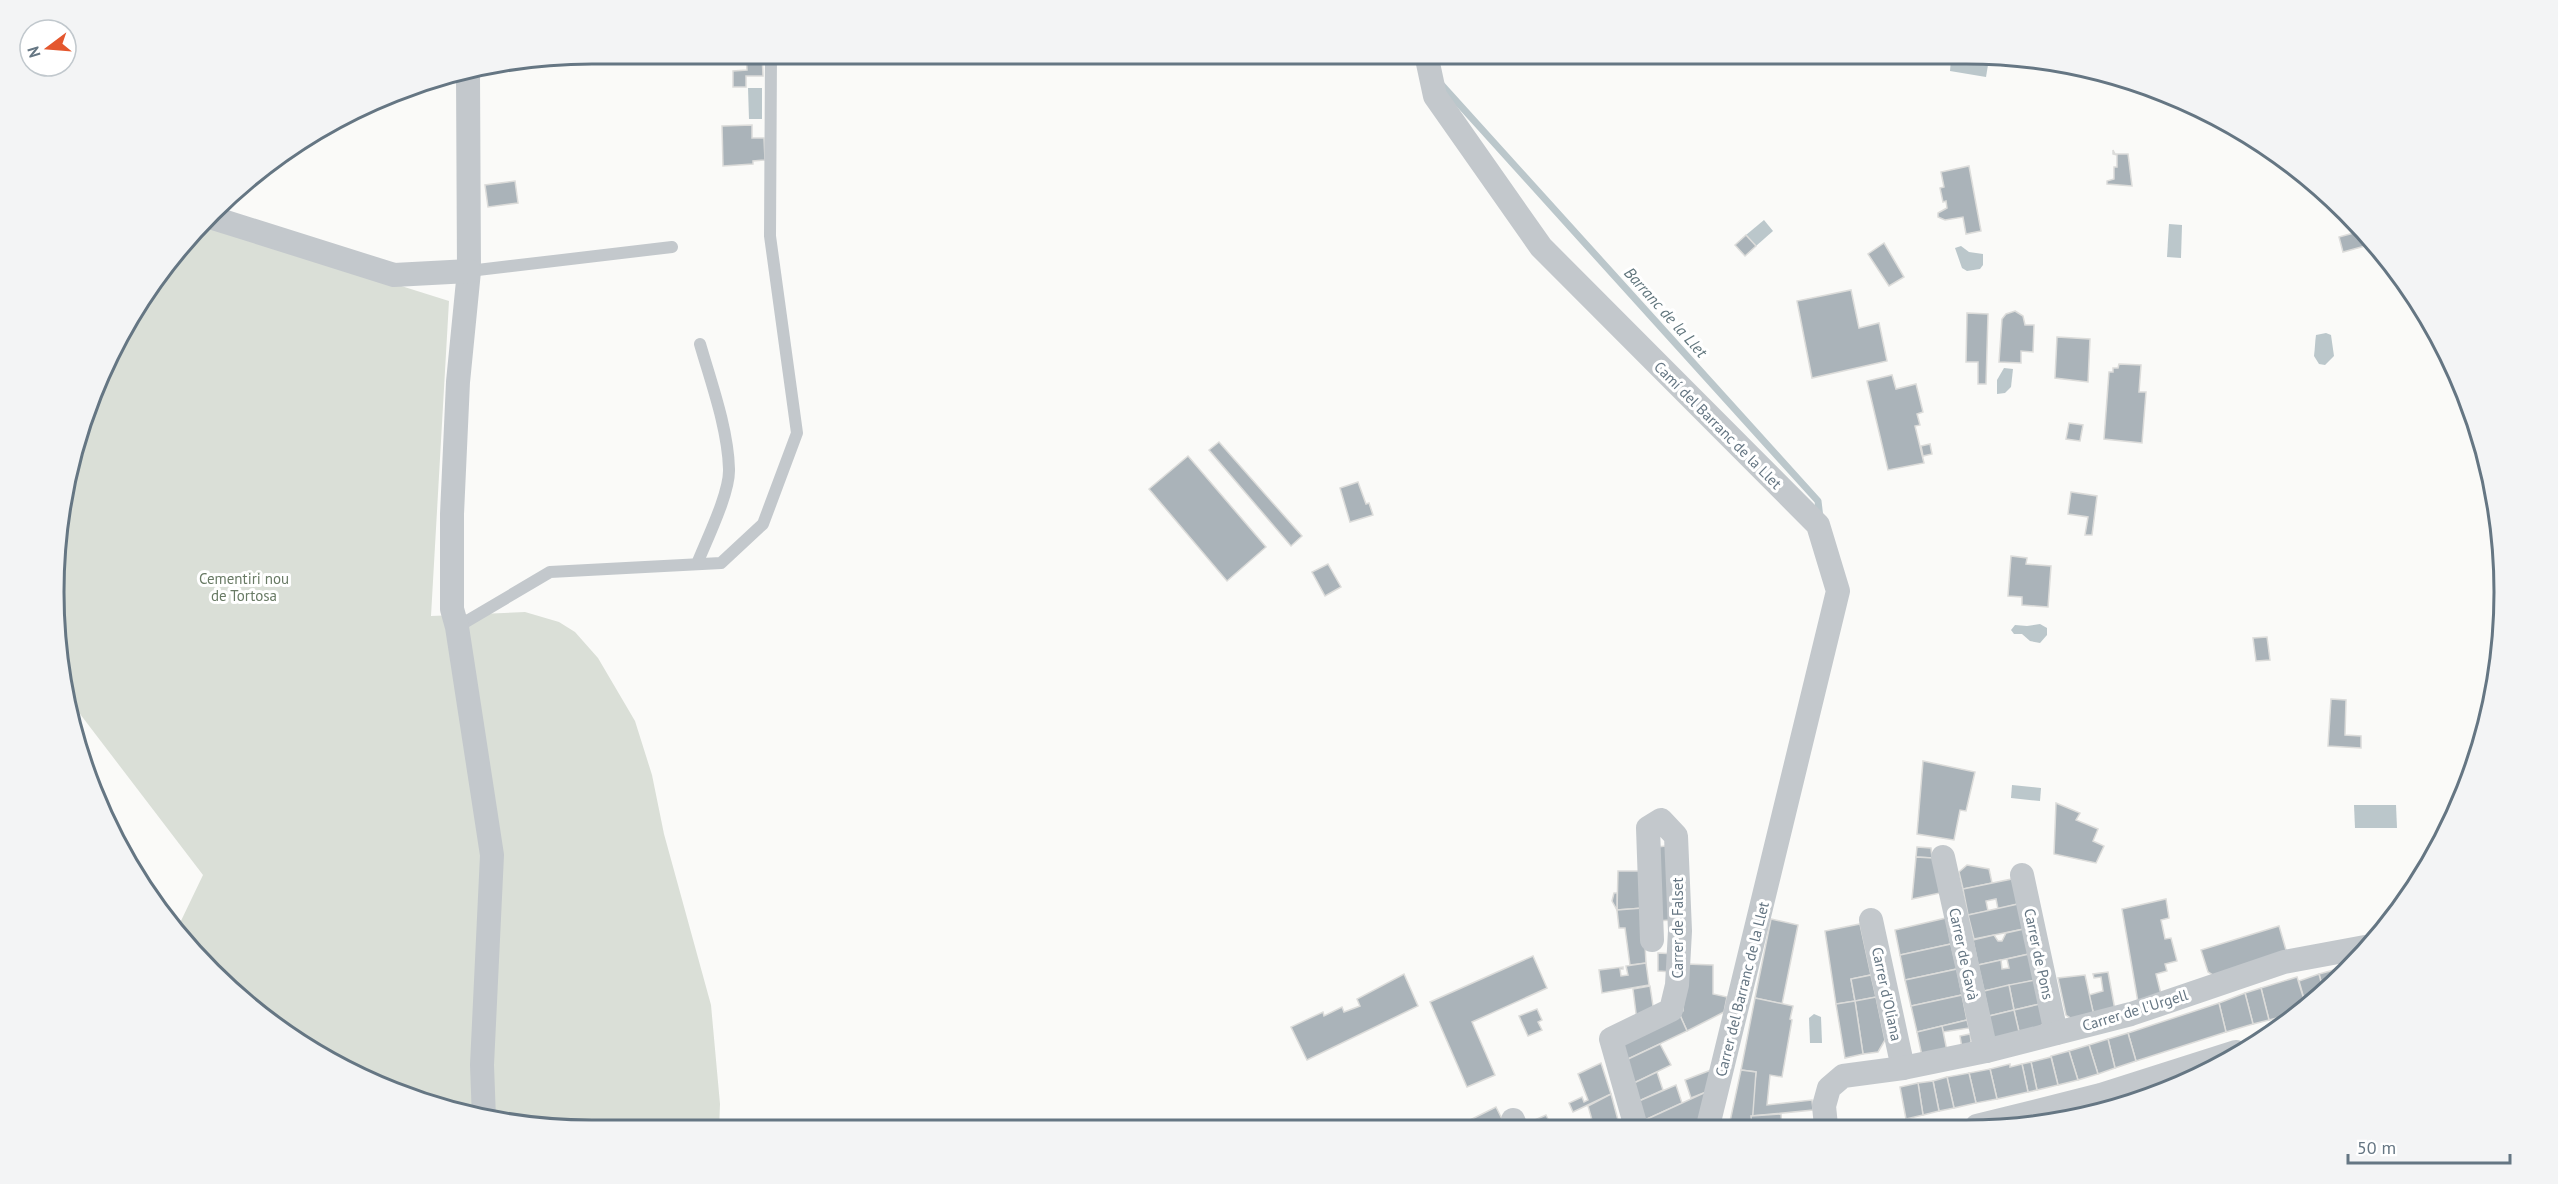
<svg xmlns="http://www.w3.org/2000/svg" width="2558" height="1184" font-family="'PT Sans',sans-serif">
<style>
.green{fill:#dadfd7}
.water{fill:#bbc7cb}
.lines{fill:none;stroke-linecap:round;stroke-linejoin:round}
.stream{stroke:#bbc7cb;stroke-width:7}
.building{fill:#aab3b9;stroke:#dcdcda;stroke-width:1.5}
.lane{stroke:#c3c8cc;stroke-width:12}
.street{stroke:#c3c8cc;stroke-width:24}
.labels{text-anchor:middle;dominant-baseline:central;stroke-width:6;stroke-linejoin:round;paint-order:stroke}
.street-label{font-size:15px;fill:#657683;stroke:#fff}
.park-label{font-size:15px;fill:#687a64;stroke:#fff}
.water-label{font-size:16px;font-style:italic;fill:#60757c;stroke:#fff}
.rim{fill:none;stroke:#657683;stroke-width:3}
</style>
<rect width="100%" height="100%" fill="#fafaf8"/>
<polygon class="green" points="207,225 449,301 431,616 525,612 559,622 575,632 598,658 635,721 652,775 664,834 711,1005 720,1104 719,1130 592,1130 487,1120 386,1089 238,997 179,925 203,875 64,693 54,592 64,487 126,323"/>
<g class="water">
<polygon points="1951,60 1988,65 1986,77 1950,71"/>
<polygon points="748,88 762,88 762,119 749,119"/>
<polygon points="1764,220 1773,231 1756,246 1746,235"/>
<polygon points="2169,224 2182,225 2181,258 2167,257"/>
<polygon points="1961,246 1969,252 1983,254 1983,265 1980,269 1967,271 1962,268 1955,248"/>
<path d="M2326,333L2331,335L2334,356L2325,365L2319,364L2314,356C2315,348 2315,342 2316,335Z"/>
<polygon points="2004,368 2013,369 2011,387 2005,393 1997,394 1997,380"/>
<polygon points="2040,624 2047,628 2047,635 2040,643 2030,641 2022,634 2014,634 2011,630 2015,625 2027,626"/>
<polygon points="2012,785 2041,788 2040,801 2011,798"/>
<polygon points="2354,805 2396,805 2397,828 2355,828"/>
<polygon points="1814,1014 1821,1017 1822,1043 1810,1043 1809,1018"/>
</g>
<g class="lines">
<polyline class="stream" points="1440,83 1818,501 1820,518"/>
</g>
<g class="building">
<polygon points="746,54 762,54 763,76 746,76 746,87 733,87 733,71 747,70"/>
<polygon points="752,125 752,138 764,138 765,160 753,161 753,164 723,166 722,126"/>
<polygon points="2113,150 2115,154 2128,154 2132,186 2107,184 2107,181 2114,179 2114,167 2117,167 2117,155 2113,154"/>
<polygon points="1969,166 1981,231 1966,234 1963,217 1945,220 1938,217 1938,213 1947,208 1946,201 1943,202 1940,188 1944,187 1941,172"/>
<polygon points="515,181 518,203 488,207 485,185"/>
<polygon points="2361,231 2365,246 2343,252 2339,237"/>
<polygon points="1746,235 1756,246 1745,256 1735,245"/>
<polygon points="1884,243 1904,277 1889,286 1868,254"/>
<polygon points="1851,290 1859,328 1879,323 1887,361 1812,378 1797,301"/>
<polygon points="2015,311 2023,316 2025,325 2034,325 2033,352 2021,351 2021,363 1999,362 2002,319 2006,314"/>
<polygon points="1967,313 1988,314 1986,384 1978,384 1978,362 1966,362"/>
<polygon points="2057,337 2090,339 2088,382 2055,378"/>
<polygon points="2119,364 2141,365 2139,392 2146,392 2142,443 2104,439 2109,372 2113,372 2113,368 2118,368"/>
<polygon points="1892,375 1896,389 1916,384 1923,412 1917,414 1920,425 1915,426 1924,463 1888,470 1867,381"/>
<polygon points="2069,423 2083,425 2080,441 2066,439"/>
<polygon points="1219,442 1302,536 1291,546 1209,450"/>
<polygon points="1930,444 1932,454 1923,456 1921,446"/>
<polygon points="1188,456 1266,547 1227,581 1149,489"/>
<polygon points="1358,482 1366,504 1369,503 1373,515 1350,522 1340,488"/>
<polygon points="2071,492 2097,496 2092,535 2085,535 2088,517 2068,514"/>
<polygon points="2011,556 2027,558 2026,564 2051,566 2048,607 2022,605 2022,597 2008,596"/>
<polygon points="1328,564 1341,587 1325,596 1312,572"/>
<polygon points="2267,637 2270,660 2256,661 2253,638"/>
<polygon points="2331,699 2346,700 2345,735 2361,736 2361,748 2328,746"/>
<polygon points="1923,761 1975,772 1966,811 1960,810 1954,840 1917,834"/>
<polygon points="2056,803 2080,813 2076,820 2098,829 2093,841 2104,846 2096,863 2054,854"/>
<polygon points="1666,846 1671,920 1655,921 1657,847"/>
<polygon points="1917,847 1931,848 1932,858 1916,857"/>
<polygon points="1916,857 1933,858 1940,893 1912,899"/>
<polygon points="1967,865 1989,869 1992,883 1963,889 1959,872"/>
<polygon points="1618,871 1642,871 1643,908 1617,910"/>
<polygon points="2012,879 2018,904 1998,909 1996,899 1986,901 1988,911 1968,915 1963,889"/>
<polygon points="1614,893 1617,893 1617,910 1612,901"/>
<polygon points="2166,899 2169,918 2161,920 2165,939 2171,938 2177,961 2165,964 2167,971 2156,974 2163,1002 2139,1008 2122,909"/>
<polygon points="2018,904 2024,929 1974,939 1968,915"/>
<polygon points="1643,908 1646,963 1630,965 1625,928 1619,928 1617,910"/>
<polygon points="1946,918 1951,944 1900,955 1895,930"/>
<polygon points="1771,919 1798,925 1782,1004 1755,998"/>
<polygon points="1860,924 1871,975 1851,979 1855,1001 1836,1004 1825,931"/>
<polygon points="2279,926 2288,957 2219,979 2208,972 2201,950"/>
<polygon points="2024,929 2029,954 1978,965 1973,940 1994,935 1998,941 2002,941 2006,933"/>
<polygon points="1951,944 1957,969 1905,980 1900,955"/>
<polygon points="1658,953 1675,954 1673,972 1658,971"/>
<polygon points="2029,954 2035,980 1984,991 1978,965 2001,960 2002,969 2009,968 2007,959"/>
<polygon points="1533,956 1547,988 1472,1022 1495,1075 1467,1087 1430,1002"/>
<polygon points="1646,963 1649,985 1602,993 1599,970 1623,967 1623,969 1620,969 1621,976 1628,975 1626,966"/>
<polygon points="1686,964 1713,965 1713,994 1727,997 1724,1012 1687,1031 1679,1013 1683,1011"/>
<polygon points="2341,968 2342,971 2323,989 2319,974"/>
<polygon points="1957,969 1962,995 1911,1006 1905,980"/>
<polygon points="2108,972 2115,1010 2094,1016 2089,995 2103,991 2101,977 2094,978 2093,974"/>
<polygon points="1404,974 1418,1006 1307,1060 1291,1027 1323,1012 1324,1016 1342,1007 1344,1012 1360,1006 1357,999"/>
<polygon points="2319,974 2323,989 2306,1006 2299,981"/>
<polygon points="1871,975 1876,997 1855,1001 1851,979"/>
<polygon points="2085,975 2094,1016 2075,1021 2066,1015 2058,978"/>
<polygon points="2297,977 2306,1006 2301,1012 2269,1020 2261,988"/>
<polygon points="2035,980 2040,1004 2014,1010 2009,985"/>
<polygon points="2009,985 2014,1010 1989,1016 1984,991"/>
<polygon points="1650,986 1654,1013 1637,1021 1633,989"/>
<polygon points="2261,988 2269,1020 2253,1024 2245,993"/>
<polygon points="2245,993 2253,1024 2226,1032 2219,1003"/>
<polygon points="1962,995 1967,1020 1917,1032 1911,1006"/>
<polygon points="1876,997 1885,1040 1878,1052 1863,1054 1855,1001"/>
<polygon points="1755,998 1793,1006 1790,1019 1792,1020 1782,1077 1770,1075 1767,1105 1812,1100 1813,1110 1751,1116 1756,1072 1741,1070"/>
<polygon points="1855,1001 1863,1054 1845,1058 1836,1004"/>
<polygon points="2219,1003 2226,1032 2136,1061 2128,1033"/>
<polygon points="2040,1004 2044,1024 2020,1036 2014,1010"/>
<polygon points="1537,1009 1542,1020 1538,1022 1542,1030 1528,1036 1519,1016"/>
<polygon points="2014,1010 2020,1036 1999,1040 1993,1036 1989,1016"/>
<polygon points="1679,1013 1687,1031 1626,1060 1622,1045"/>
<polygon points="1967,1020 1969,1028 1943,1032 1942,1026"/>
<polygon points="1942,1026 1947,1051 1922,1056 1917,1032"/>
<polygon points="2128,1033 2136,1061 2115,1068 2108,1039"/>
<polygon points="1970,1034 1971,1041 1969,1046 1962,1048 1960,1036"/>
<polygon points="2108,1039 2115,1068 2098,1074 2089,1045"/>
<polygon points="1660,1044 1671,1065 1634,1083 1626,1060"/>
<polygon points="2089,1045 2098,1074 2078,1080 2069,1051"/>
<polygon points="2069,1051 2078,1080 2058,1085 2051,1056"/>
<polygon points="2051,1057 2058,1085 2037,1090 2031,1062"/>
<polygon points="2031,1062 2037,1090 2028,1092 2022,1064"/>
<polygon points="1601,1063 1611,1094 1573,1112 1569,1103 1582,1097 1584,1102 1588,1100 1578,1074"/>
<polygon points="2010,1064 2010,1067 2022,1064 2028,1092 1997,1099 1990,1069"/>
<polygon points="1990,1069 1997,1099 1976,1103 1969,1073"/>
<polygon points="1711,1070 1706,1092 1691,1098 1685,1080"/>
<polygon points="1741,1070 1756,1072 1752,1126 1729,1126"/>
<polygon points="1657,1072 1663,1090 1639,1101 1634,1083"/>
<polygon points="1969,1073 1976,1103 1954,1108 1947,1077"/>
<polygon points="1947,1077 1954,1108 1939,1111 1933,1081"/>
<polygon points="1933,1081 1939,1111 1923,1115 1918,1083"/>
<polygon points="1918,1083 1923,1115 1906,1119 1900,1087"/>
<polygon points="1676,1085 1682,1103 1645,1120 1639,1101"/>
<polygon points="1706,1092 1697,1126 1647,1127 1645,1120"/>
<polygon points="1611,1094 1618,1120 1604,1127 1594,1127 1588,1106"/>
<polygon points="1496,1107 1505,1125 1456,1127"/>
<polygon points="1781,1114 1782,1126 1752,1126 1751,1116"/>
<polygon points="1546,1115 1552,1127 1527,1127 1526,1124"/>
<polygon points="1580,1120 1581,1124 1592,1120 1594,1127 1570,1127 1569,1125"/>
<polygon points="1618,1120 1621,1127 1604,1127 1607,1125"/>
</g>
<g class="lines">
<g class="lane">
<polyline points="469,271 672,247"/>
<path d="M697,564C706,541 730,493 729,469C728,429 711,382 700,344"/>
<polyline points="457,627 550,572 721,563 763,524 797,433 770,236 771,54"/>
</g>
<g class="street">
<polyline points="1426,54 1435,96 1541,247 1818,525 1838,591 1708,1126"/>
<polyline points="468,75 469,271 458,382 452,514 452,609 457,627 492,855 482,1065 484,1119"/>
<polyline points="213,218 394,275 469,271"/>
<polyline points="1943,857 1986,1051"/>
<polyline points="2022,875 2056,1033"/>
<polyline points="1871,920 1903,1068"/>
<polyline points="1513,1120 1516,1127"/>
<polyline points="1826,1126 1824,1106 1829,1088 1843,1076 1903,1068 1986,1051 2131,1014 2284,962 2365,947"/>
<polyline points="1977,1126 2101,1095 2236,1052"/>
<polyline points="1636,1127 1611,1039 1671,1010 1677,985 1680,931 1676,836 1661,820 1648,828 1652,940"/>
</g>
</g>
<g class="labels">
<g class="street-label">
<text transform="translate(1718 425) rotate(45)">Camí del Barranc de la Llet</text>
<text transform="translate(1677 928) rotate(-90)">Carrer de Falset</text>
<text transform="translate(1964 954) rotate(78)">Carrer de Gavà</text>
<text transform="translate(2039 954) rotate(78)">Carrer de Pons</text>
<text transform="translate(1742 989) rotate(-76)">Carrer del Barranc de la Llet</text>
<text transform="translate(1887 994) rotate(78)">Carrer d'Oliana</text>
<text transform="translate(2135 1010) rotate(-17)">Carrer de l'Urgell</text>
</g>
<g class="park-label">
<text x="244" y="578">Cementiri nou<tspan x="244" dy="17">de Tortosa</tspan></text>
</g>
<g class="water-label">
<text transform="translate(1666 312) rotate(48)">Barranc de la Llet</text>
</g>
</g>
<path d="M0 0H2558V1184H0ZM592 64H1966A528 528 0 0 1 2494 592V592A528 528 0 0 1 1966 1120H592A528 528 0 0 1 64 592V592A528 528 0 0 1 592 64Z" fill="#f3f4f5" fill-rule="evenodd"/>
<path class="rim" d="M592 64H1966A528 528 0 0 1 2494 592V592A528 528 0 0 1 1966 1120H592A528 528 0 0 1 64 592V592A528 528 0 0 1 592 64Z"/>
<g transform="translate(48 48) rotate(254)"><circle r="28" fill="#ffffff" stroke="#c1c8cd" stroke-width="1.5"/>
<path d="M0-4.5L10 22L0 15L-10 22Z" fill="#e4572e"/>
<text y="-9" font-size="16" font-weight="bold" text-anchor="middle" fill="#657683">N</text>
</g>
<path d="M2348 1154v9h162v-9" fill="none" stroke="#657683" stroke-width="3"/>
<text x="2357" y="1154" font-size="18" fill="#657683" stroke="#ffffff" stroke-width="4.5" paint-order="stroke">50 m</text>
</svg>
